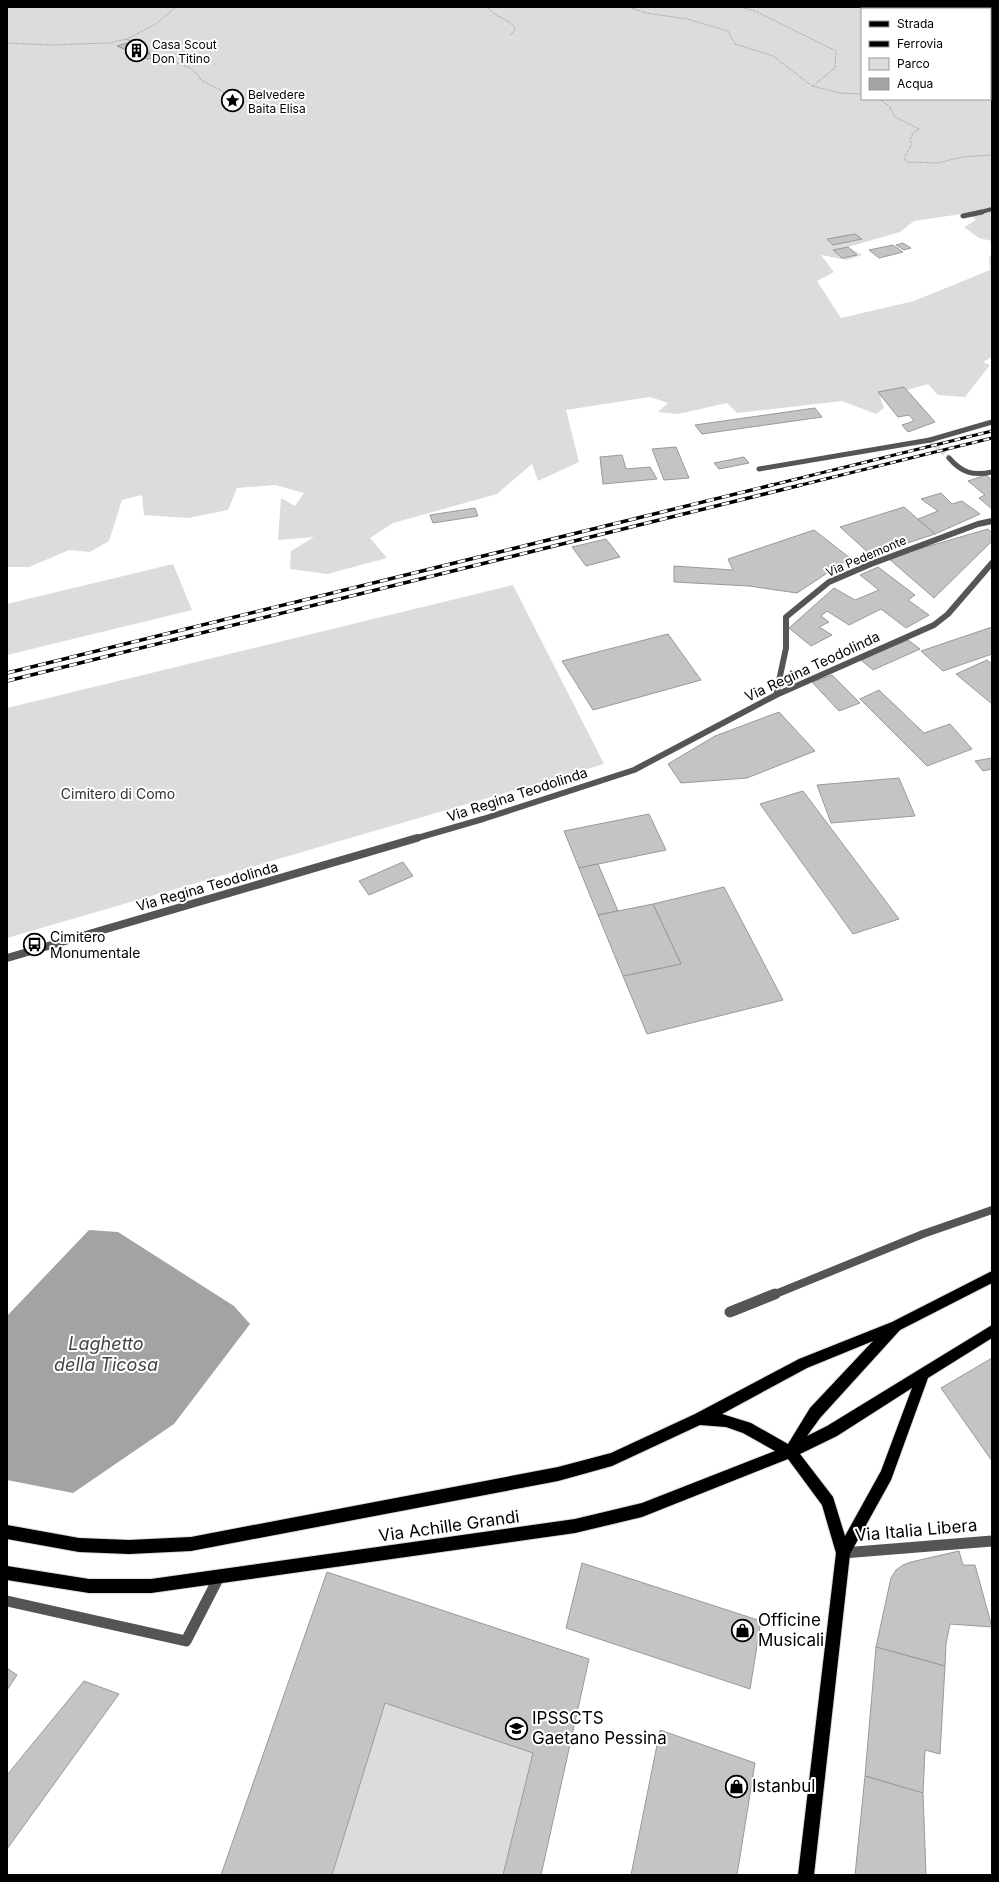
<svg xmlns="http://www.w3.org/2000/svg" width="999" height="1882" font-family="Inter,sans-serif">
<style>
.green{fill:#dcdcdc;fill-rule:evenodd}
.water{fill:#a3a3a3}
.building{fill:#c4c4c4;stroke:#999}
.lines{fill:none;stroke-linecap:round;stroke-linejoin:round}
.minor-tunnel{stroke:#d9d9d9;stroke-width:5;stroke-dasharray:5 2.5;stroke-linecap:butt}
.primary-casing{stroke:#dbdbdb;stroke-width:2}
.path{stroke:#777;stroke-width:1;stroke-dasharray:0.5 1;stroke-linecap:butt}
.service-far2{stroke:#555;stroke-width:5}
.service-far1{stroke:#555;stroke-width:8}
.service{stroke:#555;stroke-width:11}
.minor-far4{stroke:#555;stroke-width:4}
.minor-far3{stroke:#555;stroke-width:5}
.minor-far2{stroke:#555;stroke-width:6}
.minor-far1{stroke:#555;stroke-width:8}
.minor{stroke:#555;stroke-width:11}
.primary{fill:#000;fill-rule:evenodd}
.rail-far1-casing{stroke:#000;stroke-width:3}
.rail-casing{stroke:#000;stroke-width:3.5}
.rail-far1{stroke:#fff;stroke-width:2;stroke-dasharray:6;stroke-linecap:butt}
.rail{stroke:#fff;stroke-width:2.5;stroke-dasharray:8;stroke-linecap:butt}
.labels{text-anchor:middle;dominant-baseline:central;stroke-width:4;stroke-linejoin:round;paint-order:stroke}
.far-poi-label{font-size:12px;fill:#000;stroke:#fff;text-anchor:start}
.far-street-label{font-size:12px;fill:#000;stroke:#fff}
.street-label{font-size:14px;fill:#000;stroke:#fff}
.park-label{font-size:14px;fill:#333;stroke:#fff}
.poi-label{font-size:14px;fill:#000;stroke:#fff;text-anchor:start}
.near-street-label{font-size:17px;fill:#000;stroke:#fff}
.near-poi-label{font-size:17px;fill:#000;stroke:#fff;text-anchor:start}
.near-water-label{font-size:18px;font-style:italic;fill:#444;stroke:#fff}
</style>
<rect width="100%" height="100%" fill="#fff"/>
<g class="green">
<path d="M7,7H992V241L979,238L964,227L976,220L968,213L914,221L900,232L848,247L862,255L846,260L821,255L834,272L817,281L841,318L914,301L990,270L989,256H992V357L983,362L990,365L965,397L938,395L928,384L880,398L884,408L876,414L842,401L737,413L727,403L678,414L658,412L668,403L650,397L566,410L579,462L538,481L532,464L497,494L393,523L370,538L387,558L327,574L290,569L291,551L314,537L278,540L281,498L295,506L304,493L275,485L237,488L228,510L188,518L144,515L142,495L122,500L109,541L90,552L69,550L29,567H7ZM862,9H990V99H862Z"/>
<polygon points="173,564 192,610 7,655 7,604"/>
<polygon points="513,585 604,764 7,938 7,708"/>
<polygon points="385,1703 533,1753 503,1875 332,1875"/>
</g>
<polygon class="water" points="89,1230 118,1232 234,1306 250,1324 174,1424 73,1493 7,1480 7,1316"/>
<g class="building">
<polygon points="127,43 150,53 140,56 117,46"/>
<polygon points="149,54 155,57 148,59 141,56"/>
<polygon points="855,234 862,239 833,245 827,239"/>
<polygon points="903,243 911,248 904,250 896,245"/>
<polygon points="893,245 903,252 879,258 869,250"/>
<polygon points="848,247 857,255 842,258 833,250"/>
<polygon points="904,387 935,422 908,432 902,425 914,421 909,415 898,417 878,392"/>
<polygon points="815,408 822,417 702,434 695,425"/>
<polygon points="676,447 689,478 664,480 652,449"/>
<polygon points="622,455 626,469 650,467 657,479 603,484 600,457"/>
<polygon points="744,457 749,463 719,469 714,463"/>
<polygon points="986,475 992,480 992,509 979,498 985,495 968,481"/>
<polygon points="941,493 952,504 962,501 980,514 935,534 918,519 938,511 921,499"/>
<polygon points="904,507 935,534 871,555 840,527"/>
<polygon points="475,508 478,516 433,523 430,515"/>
<polygon points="988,529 992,533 992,541 934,598 888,558"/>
<polygon points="814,530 850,558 797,593 749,586 674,582 674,566 733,570 728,559"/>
<polygon points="606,539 620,557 586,566 572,547"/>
<polygon points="878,567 915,595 908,600 929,615 906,628 881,609 849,625 827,611 821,616 829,622 819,627 832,635 811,646 789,628 834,588 855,600 879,590 860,575"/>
<polygon points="992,627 992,654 943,671 921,651"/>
<polygon points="668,634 701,680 593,710 562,661"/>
<polygon points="908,640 920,649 873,670 861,660"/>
<polygon points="987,660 992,664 992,704 956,674"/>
<polygon points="832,675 860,703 839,711 812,682"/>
<polygon points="879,690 924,733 950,724 972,749 927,766 860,699"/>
<polygon points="779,712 815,751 747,778 681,783 668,764 715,736"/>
<polygon points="992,758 992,769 983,771 975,761"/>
<polygon points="899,778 915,816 831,823 817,785"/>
<polygon points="803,791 899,919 853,934 760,804"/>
<polygon points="649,814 666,850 579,868 564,831"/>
<polygon points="403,862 413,876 369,895 359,881"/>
<polygon points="598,864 618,911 598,915 579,868"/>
<polygon points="724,887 783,1000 647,1034 623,976 681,964 653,904"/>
<polygon points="653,904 681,964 623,976 598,915"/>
<polygon points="992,1358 992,1461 941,1388"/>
<polygon points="959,1551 963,1565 975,1565 992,1627 950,1624 946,1644 945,1666 876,1647 889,1587 891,1578 896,1570 903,1565 911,1562"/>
<polygon points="582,1563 761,1621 750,1689 566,1628"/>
<polygon points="327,1572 589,1659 541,1875 503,1875 533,1753 385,1703 332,1875 221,1875"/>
<polygon points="876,1647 945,1666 940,1754 925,1750 923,1793 865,1776"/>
<polygon points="7,1668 17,1675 7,1690"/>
<polygon points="84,1681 119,1694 7,1849 7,1775"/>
<polygon points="660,1730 755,1763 737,1875 631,1875"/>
<polygon points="865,1776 923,1793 926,1875 855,1875"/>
</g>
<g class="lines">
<polyline class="minor-tunnel" points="930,440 949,458"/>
<defs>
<path id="primary" d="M992,1271V1283L900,1330L820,1418L807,1436L827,1426L992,1325V1338L928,1378L891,1480L850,1554L814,1875H798L836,1553L822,1505L788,1459L642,1517L575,1533L151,1593H89L7,1580V1566L89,1579H151L575,1519L642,1503L775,1451L743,1433L726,1427L700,1425L612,1466L558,1481L191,1551L129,1554L79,1552L7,1539V1525L79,1538L129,1540L191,1537L558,1467L611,1453L695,1414L799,1359L892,1322ZM873,1341L810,1408L788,1444L751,1423L722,1414L807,1368ZM912,1388L881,1471L845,1536L833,1497L800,1454L837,1436Z"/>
</defs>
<use href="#primary" class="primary-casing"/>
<g class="path">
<path d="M488,7C494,18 510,18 515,29L511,35"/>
<polyline points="628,7 646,13 687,19 728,31 735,44 773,56 812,86 840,93 862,94"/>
<polyline points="740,7 755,11 836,51 835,68 813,86"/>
<polyline points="127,39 159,56 190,68 198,75 201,80 222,91 233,101"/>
<polyline points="7,43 49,45 109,43 127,39 156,24 176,7"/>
<polyline points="879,99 889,106 895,117 919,129 913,133 910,140 912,144 904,158 907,162 938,163 962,157 992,155"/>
</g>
<polyline class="service-far2" points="759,469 930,440"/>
<polyline class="service-far1" points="773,1295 923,1234 992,1210"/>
<g class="service">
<polyline points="730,1312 775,1294"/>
<polyline points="7,1601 186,1641 219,1577"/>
</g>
<polyline class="minor-far4" points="977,213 992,209"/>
<g class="minor-far3">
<polyline points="963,216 982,212"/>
<polyline points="930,440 992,422"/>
<path d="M949,458C962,473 973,476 992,472"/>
</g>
<g class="minor-far2">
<polyline points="776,695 786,648 786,617 829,582 871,564 978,524 992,521"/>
<polyline points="414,839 483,819 634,770 776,695 934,625 948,614 992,563"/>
</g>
<polyline class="minor-far1" points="7,958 417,838"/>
<polyline class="minor" points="843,1553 992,1541"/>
<use href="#primary" class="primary"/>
<defs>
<g id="rail-far1">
<polyline points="768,486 992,431"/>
<polyline points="797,486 992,438"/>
</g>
<g id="rail">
<polyline points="7,673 772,485"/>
<polyline points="7,681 801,485"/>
</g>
</defs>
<use href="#rail-far1" class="rail-far1-casing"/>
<use href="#rail" class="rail-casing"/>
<use href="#rail-far1" class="rail-far1"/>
<use href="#rail" class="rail"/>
</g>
<defs>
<symbol id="building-ring" viewBox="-11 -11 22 22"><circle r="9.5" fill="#fff" stroke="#000" stroke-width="1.5"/><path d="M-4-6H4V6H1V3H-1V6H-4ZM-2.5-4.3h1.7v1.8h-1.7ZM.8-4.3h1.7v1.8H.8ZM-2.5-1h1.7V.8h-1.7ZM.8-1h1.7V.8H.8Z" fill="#000"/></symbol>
<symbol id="sight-ring" viewBox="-11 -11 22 22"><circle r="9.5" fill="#fff" stroke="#000" stroke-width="1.5"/><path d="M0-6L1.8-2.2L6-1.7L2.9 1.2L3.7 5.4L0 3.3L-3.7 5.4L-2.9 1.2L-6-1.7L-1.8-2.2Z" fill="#000"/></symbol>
<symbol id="bus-ring" viewBox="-11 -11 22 22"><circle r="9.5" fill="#fff" stroke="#000" stroke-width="1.5"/><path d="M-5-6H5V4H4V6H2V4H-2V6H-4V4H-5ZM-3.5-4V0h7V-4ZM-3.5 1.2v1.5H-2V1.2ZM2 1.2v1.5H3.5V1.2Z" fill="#000"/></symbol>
<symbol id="shop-ring" viewBox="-11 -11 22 22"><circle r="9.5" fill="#fff" stroke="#000" stroke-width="1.5"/><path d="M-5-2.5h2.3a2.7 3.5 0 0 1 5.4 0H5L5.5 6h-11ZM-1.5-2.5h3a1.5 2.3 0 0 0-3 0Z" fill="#000"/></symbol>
<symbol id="school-ring" viewBox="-11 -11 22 22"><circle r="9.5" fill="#fff" stroke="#000" stroke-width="1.5"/><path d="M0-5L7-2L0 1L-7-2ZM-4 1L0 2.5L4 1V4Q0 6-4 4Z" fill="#000"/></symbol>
</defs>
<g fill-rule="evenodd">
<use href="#building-ring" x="124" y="38" width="25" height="25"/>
<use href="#sight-ring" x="220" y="88" width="25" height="25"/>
<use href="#bus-ring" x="22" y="932" width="25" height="25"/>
<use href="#shop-ring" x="730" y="1618" width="25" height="25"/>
<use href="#school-ring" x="504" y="1716" width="25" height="25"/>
<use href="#shop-ring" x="724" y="1774" width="25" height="25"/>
</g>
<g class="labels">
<g class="far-poi-label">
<text x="152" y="44">Casa Scout<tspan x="152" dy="14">Don Titino</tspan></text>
<text x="248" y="94">Belvedere<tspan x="248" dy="14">Baita Elisa</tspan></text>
</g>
<g class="far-street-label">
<text transform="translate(866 556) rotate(-23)">Via Pedemonte</text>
</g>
<g class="street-label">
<text transform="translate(812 666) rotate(-25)">Via Regina Teodolinda</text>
<text transform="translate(517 794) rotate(-18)">Via Regina Teodolinda</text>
<text transform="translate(207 886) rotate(-16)">Via Regina Teodolinda</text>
</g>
<g class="park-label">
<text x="118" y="793">Cimitero di Como</text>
</g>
<g class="poi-label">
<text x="50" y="936">Cimitero<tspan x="50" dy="16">Monumentale</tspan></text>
</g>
<g class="near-street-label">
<text transform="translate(449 1526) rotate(-8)">Via Achille Grandi</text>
<text transform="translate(916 1530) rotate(-5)">Via Italia Libera</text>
</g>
<g class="near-poi-label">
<text x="758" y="1620">Officine<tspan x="758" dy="20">Musicali</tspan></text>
<text x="532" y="1718">IPSSCTS<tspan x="532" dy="20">Gaetano Pessina</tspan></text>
<text x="752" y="1786">Istanbul</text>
</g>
<g class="near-water-label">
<text x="106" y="1343">Laghetto<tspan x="106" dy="21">della Ticosa</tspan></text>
</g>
</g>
<rect width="999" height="1882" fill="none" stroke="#000000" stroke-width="16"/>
<rect x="861" y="8" width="130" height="92" fill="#ffffff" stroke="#999999"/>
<rect x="869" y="21" width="20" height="6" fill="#000000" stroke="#999999"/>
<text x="897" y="28" font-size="12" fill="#000000">Strada</text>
<rect x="869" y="41" width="20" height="6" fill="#000000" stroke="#999999"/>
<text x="897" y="48" font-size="12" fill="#000000">Ferrovia</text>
<rect x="869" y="58" width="20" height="12" fill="#dcdcdc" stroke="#999999"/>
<text x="897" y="68" font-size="12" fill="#000000">Parco</text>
<rect x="869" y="78" width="20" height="12" fill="#a3a3a3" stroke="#999999"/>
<text x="897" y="88" font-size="12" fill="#000000">Acqua</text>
</svg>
